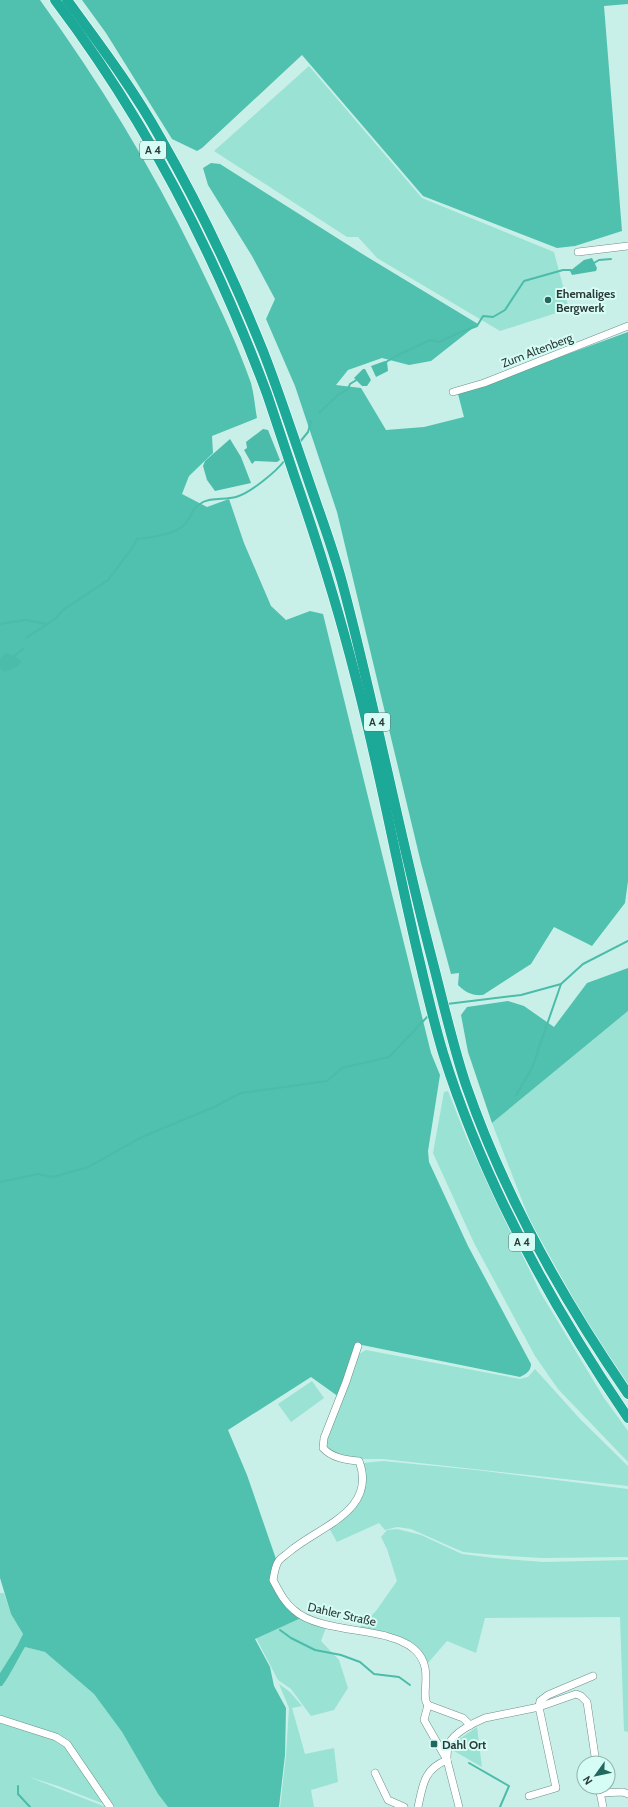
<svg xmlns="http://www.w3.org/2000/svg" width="628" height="1807" font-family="Cabin,sans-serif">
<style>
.green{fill:#9ae2d4}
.forest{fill:#50c0af}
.water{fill:#4bbcaa}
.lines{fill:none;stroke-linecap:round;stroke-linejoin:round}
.stream{stroke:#4bbcaa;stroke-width:2}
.minor-casing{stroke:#6b8f88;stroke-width:8}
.highway-casing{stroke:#fff;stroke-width:11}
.minor{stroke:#fff;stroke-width:7}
.highway{stroke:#1ca998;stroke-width:10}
.poi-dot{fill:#21695e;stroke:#d6fdf5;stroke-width:1.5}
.labels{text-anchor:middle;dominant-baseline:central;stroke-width:4;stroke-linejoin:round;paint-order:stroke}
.shield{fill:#d6fdf5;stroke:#5e7470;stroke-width:1}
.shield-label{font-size:11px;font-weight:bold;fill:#2b3a37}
.poi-label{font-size:12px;font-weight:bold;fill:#2b3a37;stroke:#d6fdf5;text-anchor:start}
.street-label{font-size:12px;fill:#2b3a37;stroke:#d6fdf5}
</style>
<rect width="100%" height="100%" fill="#c9f0e8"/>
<g class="green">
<polygon points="309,66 422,198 554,252 569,309 500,331 377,258 358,237 347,237 214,151"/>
<polygon points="628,1011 628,1385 602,1348 579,1309 530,1221 492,1123"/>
<polygon points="448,1091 467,1139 540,1292 604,1398 628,1431 628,1462 558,1389 535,1356 474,1243 433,1153 444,1092"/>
<polygon points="366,1350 520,1379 528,1377 535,1369 581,1420 628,1466 628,1486 383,1459 348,1459 325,1447 334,1413 356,1360 359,1354"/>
<polygon points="312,1381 324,1398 291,1422 278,1404"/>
<polygon points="383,1461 476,1470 628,1489 628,1557 542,1558 494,1555 463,1552 411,1529 397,1527 385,1530 379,1523 337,1542 329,1528 360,1496 363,1463"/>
<polygon points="397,1529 421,1535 462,1554 494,1558 543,1562 628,1560 628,1732 624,1731 620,1617 485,1618 476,1653 447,1641 428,1663 421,1652 358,1629 376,1611 397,1581 387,1549 381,1537 387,1530"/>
<polygon points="0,1593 4,1593 11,1614 23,1634 17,1646 0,1673"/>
<polygon points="301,1618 327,1625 321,1641 339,1660 348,1688 334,1710 311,1716 291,1689 278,1680 256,1638"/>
<path d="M25,1647L45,1652L94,1694L122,1732L158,1794L168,1807H112L67,1743L0,1718V1686H2C11,1674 17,1660 25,1647Z"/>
<polygon points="279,1684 290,1692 302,1706 292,1708 305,1754 334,1748 338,1782 311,1790 314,1807 280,1807 286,1755 289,1708"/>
<polygon points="0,1721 61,1741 109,1806 58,1786 29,1777 106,1807 0,1807"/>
<polygon points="477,1727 482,1767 454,1751 453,1748 455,1742"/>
</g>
<g class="forest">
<path d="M0,0H40C103,87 158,178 204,275C221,310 238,346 251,383C254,394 255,407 257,418L212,436L213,453L189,476L182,494L207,507L229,499L244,543L271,606L286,620L310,611L323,614L431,1053L440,1075L428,1151L429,1162L468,1246L531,1364C531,1371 526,1374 520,1377L357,1344L339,1397L311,1377L228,1430L247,1475L276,1559L271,1580L301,1618L255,1639L270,1667L274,1686L286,1708L285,1755L279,1807H168L158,1794L122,1732L94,1694L45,1652L25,1647C17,1660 11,1674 2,1686H0V1673L17,1646L23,1634L11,1614L0,1578Z"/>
<polygon points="82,0 628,0 628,4 604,6 622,231 575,246 557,248 423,196 302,55 202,148 197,151 172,139 106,33"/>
<path d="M211,163L220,164L364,255L478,324L431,361L409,365L382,358L348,370L336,385L361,388L386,430L424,427L464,417L458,394L628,332V881L625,903L592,946L554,927L531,964L483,995C472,996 465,992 458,985L459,973L451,974L421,863L337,512L295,386L266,319L275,299L252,256L208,185L203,168Z"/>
<polygon points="628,968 628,1011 492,1123 468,1052 461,1015 467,1007 508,1001 524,1006 554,1027 587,983"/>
</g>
<g class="water">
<polygon points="592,258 597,268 596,271 572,275 570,271 584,260"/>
<polygon points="385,361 387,362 388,371 376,377 371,366"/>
<polygon points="363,369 365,369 371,380 367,386 362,386 354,378"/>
<polygon points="263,429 268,430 280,460 277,462 255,461 252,464 244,450 247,448 246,442"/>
<polygon points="230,439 241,457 251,483 215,491 207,480 203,466 205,461"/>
<polygon points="5,653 14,656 22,662 18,666 4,672 0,668 0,659"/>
</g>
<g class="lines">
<g class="stream">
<polyline points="594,263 599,260 611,259"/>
<polyline points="386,362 400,354 430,340 439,342 456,334 477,326 483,316 493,317 505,310 524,281 563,270 571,270"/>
<polyline points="319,413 338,395 348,389 350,384 358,379"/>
<polyline points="299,443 308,432 311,421"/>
<polyline points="0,624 25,620 48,624"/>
<path d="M26,638L55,619L63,610L108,580L133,547L137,539C149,538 178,534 186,523C192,515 191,509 203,502C212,497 226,500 236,497C250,493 276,472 285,460"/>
<polyline points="12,658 24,648"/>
<polyline points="447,1004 521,995 561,984 583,964 628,941"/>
<polyline points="516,1095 532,1068 561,984"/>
<polyline points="0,1182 38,1174 53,1177 88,1167 142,1137 214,1107 241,1093 327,1081 342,1068 389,1057 429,1015"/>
<polyline points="280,1630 291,1638 315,1650 341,1655 360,1662 374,1674 399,1677 410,1685"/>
<polyline points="469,1763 509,1786 500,1807"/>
<polyline points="18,1786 18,1794 30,1807"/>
</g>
<defs>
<g id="minor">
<polyline points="578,252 628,246"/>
<polyline points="453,392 484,383 628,326"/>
<path d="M358,1346L346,1382L324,1438L323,1448C332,1458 346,1460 359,1461C378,1511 318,1527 289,1552C286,1555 280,1558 278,1562C275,1567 274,1575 273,1580C279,1591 284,1602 294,1610C313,1628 360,1629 386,1636C396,1639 406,1642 414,1649C436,1668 419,1695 428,1705"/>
<polyline points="428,1705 424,1720 447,1760 459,1807"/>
<polyline points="428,1705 463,1718 470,1725"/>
<polyline points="0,1719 56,1737 67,1744 110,1807"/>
<path d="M447,1760C447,1755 447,1749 449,1744C453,1733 475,1722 485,1718L539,1707L576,1694L581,1696L587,1702L596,1763"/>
<polyline points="375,1773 388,1800 404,1807"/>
<polyline points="599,1787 603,1807"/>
<polyline points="600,1793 623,1792 628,1794"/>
<polyline points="529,1796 556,1788 539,1707 540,1701 548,1695 593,1676"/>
<path d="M418,1807C423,1784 424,1769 447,1760"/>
</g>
<g id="highway">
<path d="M55,0C145,119 215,254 267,394C276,421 285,448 294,475C317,541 338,608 355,675C380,770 397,867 420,963C427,993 434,1023 443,1053C484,1184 551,1305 628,1418"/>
<path d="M67,0C100,45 134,90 161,139C200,207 234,279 263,351C279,392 292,433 306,473C318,509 332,545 342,582C376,709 400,839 434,967C444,1006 453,1046 466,1085C504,1195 562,1298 628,1394"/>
</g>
</defs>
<use href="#minor" class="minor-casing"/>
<use href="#highway" class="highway-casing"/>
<use href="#minor" class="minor"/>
<use href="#highway" class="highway"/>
</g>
<g class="poi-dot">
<circle cx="548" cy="300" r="4"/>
<rect x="430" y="1740" width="8" height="8" rx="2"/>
</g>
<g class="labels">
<g class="shield">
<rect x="140" y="141" width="26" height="18" rx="3"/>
<rect x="364" y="713" width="26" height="18" rx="3"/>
<rect x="509" y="1233" width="26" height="18" rx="3"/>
</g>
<g class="shield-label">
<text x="153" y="150">A 4</text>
<text x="377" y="722">A 4</text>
<text x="522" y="1242">A 4</text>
</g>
<g class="poi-label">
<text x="556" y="293">Ehemaliges<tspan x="556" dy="14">Bergwerk</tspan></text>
<text x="442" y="1744">Dahl Ort</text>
</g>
<g class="street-label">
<text transform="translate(537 350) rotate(-21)">Zum Altenberg</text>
<text transform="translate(342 1614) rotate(13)">Dahler Straße</text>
</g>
</g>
<g transform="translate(596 1775) rotate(237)"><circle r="19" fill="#d6fdf5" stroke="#92afa9"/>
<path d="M0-3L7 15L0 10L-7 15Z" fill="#21695e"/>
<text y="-6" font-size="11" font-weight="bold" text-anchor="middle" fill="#2b3a37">N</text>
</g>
</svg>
